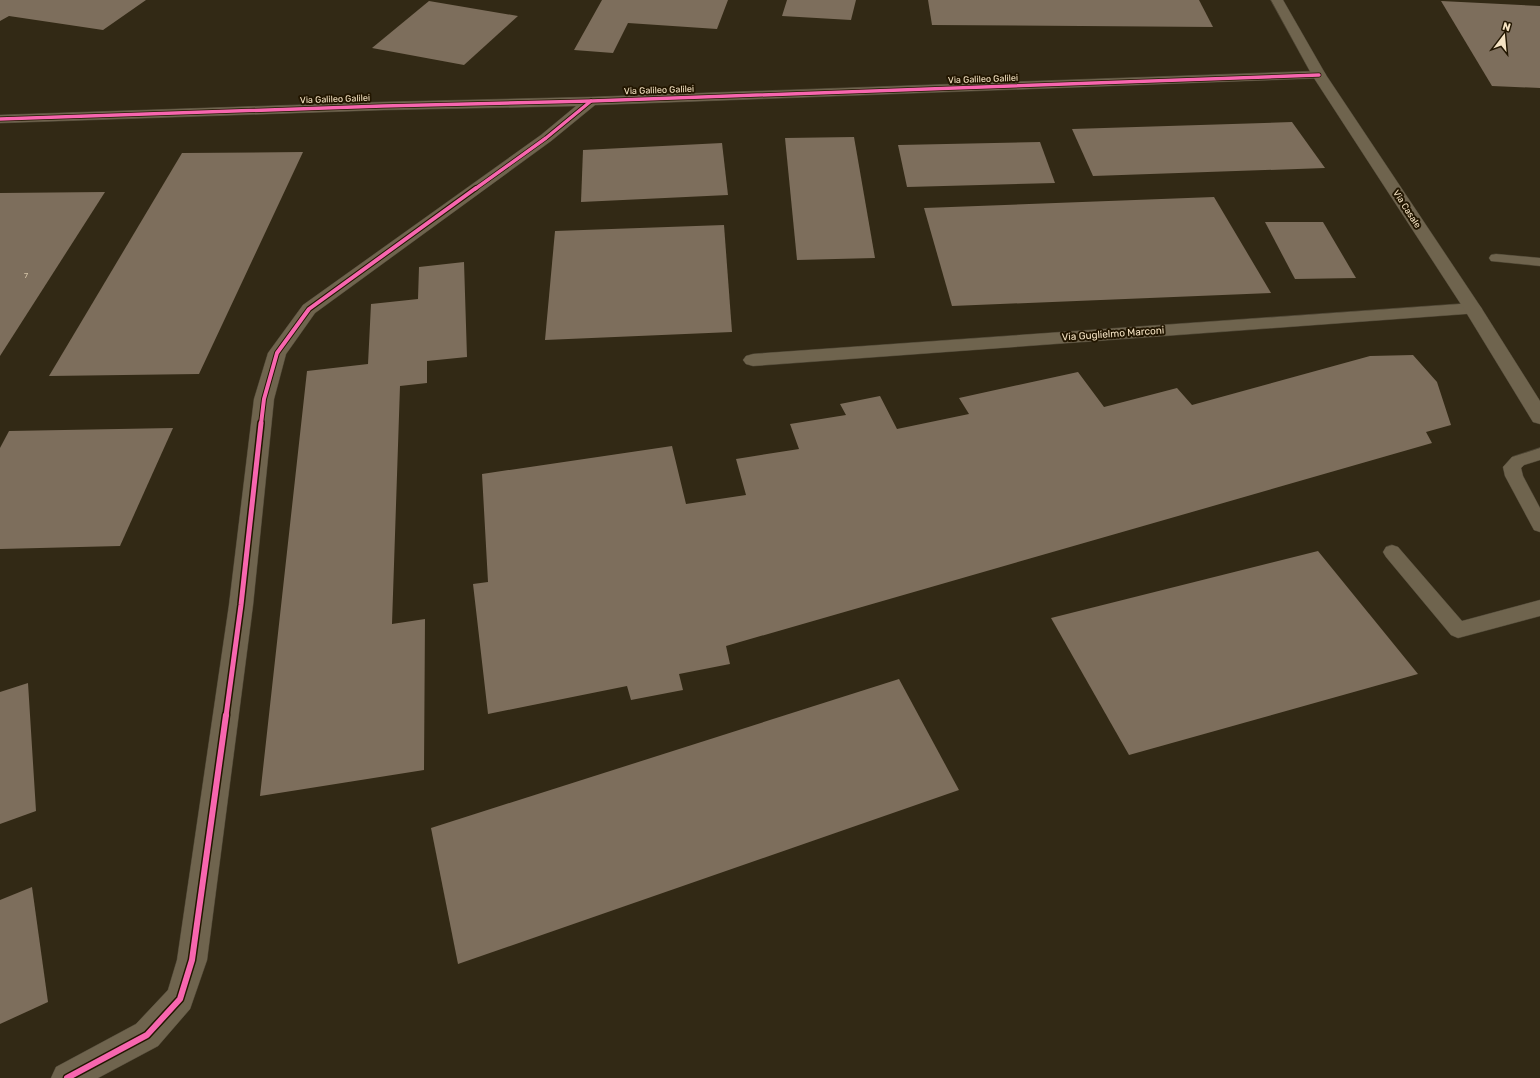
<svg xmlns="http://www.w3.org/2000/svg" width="1540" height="1078" font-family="Rubik,sans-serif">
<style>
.building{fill:#7d6e5c}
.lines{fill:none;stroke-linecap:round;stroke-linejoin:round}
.service-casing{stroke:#4d4534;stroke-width:1}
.minor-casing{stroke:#4d4534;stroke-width:1}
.tertiary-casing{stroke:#4d4534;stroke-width:1}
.service{fill:#6f644e;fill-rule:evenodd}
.minor{fill:#6f644e;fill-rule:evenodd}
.tertiary{fill:#6f644e;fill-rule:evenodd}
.cycleway-far3-casing{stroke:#221600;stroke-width:5}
.cycleway-far2-casing{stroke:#221600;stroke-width:6}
.cycleway-far1-casing{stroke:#221600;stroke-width:8}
.cycleway-casing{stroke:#221600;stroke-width:9}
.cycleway-far3{stroke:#f766af;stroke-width:3.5}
.cycleway-far2{stroke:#f766af;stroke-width:4}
.cycleway-far1{stroke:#f766af;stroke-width:5}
.cycleway{stroke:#f766af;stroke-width:6}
.labels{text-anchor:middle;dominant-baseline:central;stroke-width:4;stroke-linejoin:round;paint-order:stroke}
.number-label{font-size:8px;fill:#d7c6a9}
.far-street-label{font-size:9px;fill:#f5e3c3;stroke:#221600}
.street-label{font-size:10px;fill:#f5e3c3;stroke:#221600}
</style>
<rect width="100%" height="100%" fill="#322915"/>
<g class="building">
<polygon points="0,0 146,0 103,30 9,16 0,21"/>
<polygon points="602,0 728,0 717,29 628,23 613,53 574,50"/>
<polygon points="787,0 856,0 851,20 782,16"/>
<polygon points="928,0 1199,0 1213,27 932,25"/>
<polygon points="429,1 518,16 464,65 372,48"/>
<polygon points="1441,1 1540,6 1540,88 1492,86"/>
<polygon points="1292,122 1325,168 1093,176 1072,129"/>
<polygon points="854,137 875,258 797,260 785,138"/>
<polygon points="1040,142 1055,183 907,187 898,145"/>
<polygon points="722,143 728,195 581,202 583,150"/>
<polygon points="303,152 199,374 49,376 182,153"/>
<polygon points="105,192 0,356 0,193"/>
<polygon points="1214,197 1271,293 952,306 924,208"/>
<polygon points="1265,222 1323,222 1356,278 1295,279"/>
<polygon points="724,225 732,332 545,340 555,231"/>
<polygon points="464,262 467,357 427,361 427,383 400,386 392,624 425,619 424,770 260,796 307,371 368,364 371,304 418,299 419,267"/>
<polygon points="1413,355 1437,382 1451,425 1426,432 1432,443 726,646 730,664 679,674 683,690 631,700 627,686 488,714 473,584 488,582 482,474 672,446 686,504 746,495 736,459 799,449 790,424 846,415 840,404 880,396 897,429 969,414 959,398 1078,372 1104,407 1177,388 1192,405 1370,356"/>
<polygon points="173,428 120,546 0,549 0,448 9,431"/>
<polygon points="1318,551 1418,674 1129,755 1051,618"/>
<polygon points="899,679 959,790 458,964 431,828"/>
<polygon points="28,683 36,811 0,824 0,692"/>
<polygon points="32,887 48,1002 0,1024 0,900"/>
</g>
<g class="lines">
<defs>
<g id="service">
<polygon points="1496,254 1540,258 1540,266 1491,261 1489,258 1491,255"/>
<polygon points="1540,448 1540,460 1524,465 1521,468 1523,476 1540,508 1540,532 1534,530 1505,476 1503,467 1512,457"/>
<polygon points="1392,545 1398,547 1462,621 1540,600 1540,616 1458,638 1451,635 1386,557 1383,552 1386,547"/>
</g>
<g id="minor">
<polygon points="1319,71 1324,72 1326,75 1324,78 595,105 551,141 315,313 286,354 274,399 253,605 207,960 190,1009 158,1046 98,1078 51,1078 56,1067 136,1024 168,990 177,960 229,605 254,399 268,353 303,305 541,135 576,106 383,110 0,123 0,115 383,102 591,97"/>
<polygon points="1473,303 1479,305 1482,309 1479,313 753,366 746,364 743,360 746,356 753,354"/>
</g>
<polygon id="tertiary" points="1271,0 1283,0 1326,75 1482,309 1540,401 1540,424 1533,422 1464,309 1312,75"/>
</defs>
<use href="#service" class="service-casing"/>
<use href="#minor" class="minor-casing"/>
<use href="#tertiary" class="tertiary-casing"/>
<use href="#service" class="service"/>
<use href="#minor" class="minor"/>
<use href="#tertiary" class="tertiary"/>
<defs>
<g id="cycleway-far3">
<polyline points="0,119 383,106 591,101 1319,75"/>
<polyline points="475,189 546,138 591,101"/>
</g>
<polyline id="cycleway-far2" points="261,424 264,399 277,353 309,309 476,188"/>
<polyline id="cycleway-far1" points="226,716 241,605 261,423"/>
<polyline id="cycleway" points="67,1078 147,1035 180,999 192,960 226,715"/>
</defs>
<use href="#cycleway-far3" class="cycleway-far3-casing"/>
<use href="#cycleway-far2" class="cycleway-far2-casing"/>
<use href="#cycleway-far1" class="cycleway-far1-casing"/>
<use href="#cycleway" class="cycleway-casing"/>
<use href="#cycleway-far3" class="cycleway-far3"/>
<use href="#cycleway-far2" class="cycleway-far2"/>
<use href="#cycleway-far1" class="cycleway-far1"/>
<use href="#cycleway" class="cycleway"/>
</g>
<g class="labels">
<g class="number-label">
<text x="26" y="275">7</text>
</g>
<g class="far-street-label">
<text transform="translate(983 79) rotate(-2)">Via Galileo Galilei</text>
<text transform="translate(659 90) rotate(-2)">Via Galileo Galilei</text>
<text transform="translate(335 99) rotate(-2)">Via Galileo Galilei</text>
<text transform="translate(1407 209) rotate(57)">Via Casale</text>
</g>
<g class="street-label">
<text transform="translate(1113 334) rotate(-4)">Via Guglielmo Marconi</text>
</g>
</g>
<g transform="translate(1504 36) rotate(16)" stroke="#221600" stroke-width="3" paint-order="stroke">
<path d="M0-3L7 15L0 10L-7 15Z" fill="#f5e3c3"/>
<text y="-6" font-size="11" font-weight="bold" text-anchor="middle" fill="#f5e3c3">N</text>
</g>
</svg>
